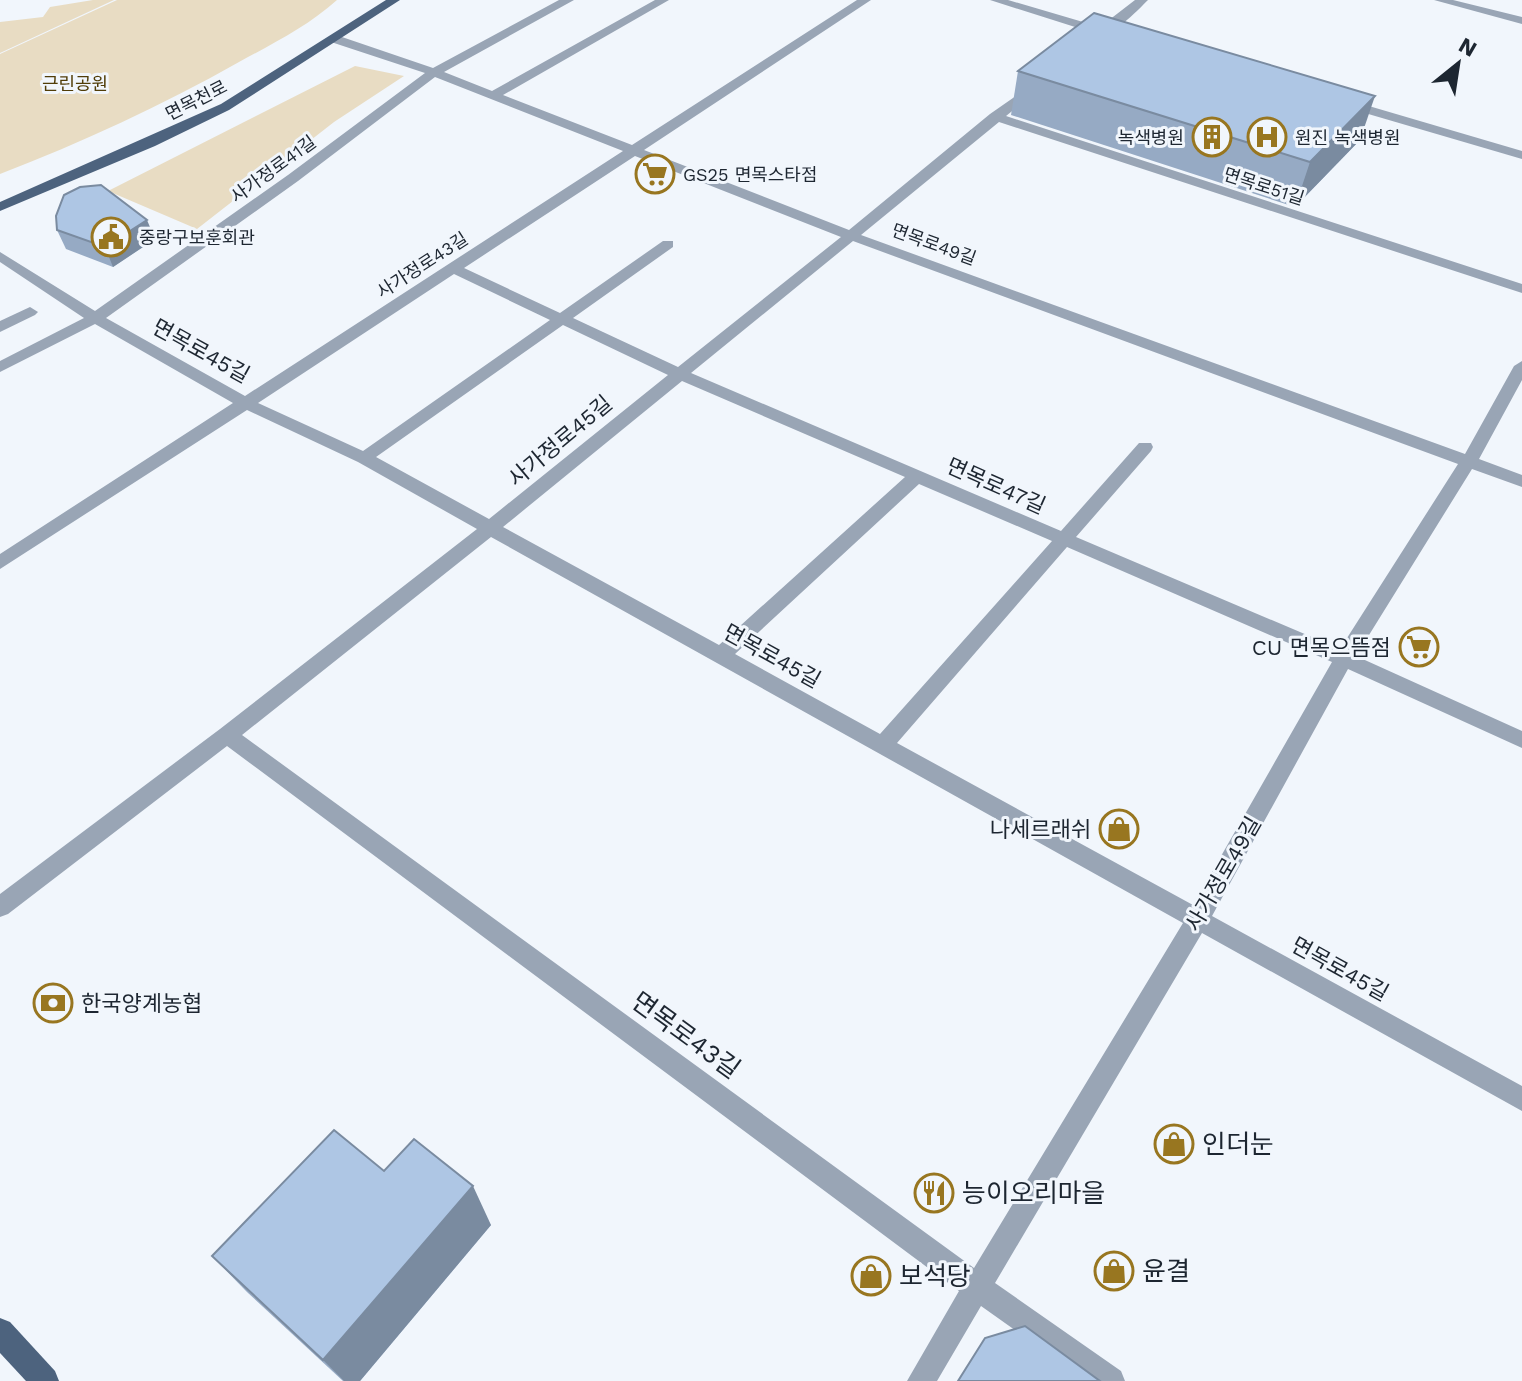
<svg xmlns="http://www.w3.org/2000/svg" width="1522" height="1381" font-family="'Work Sans','Noto Sans KR',sans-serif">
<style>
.green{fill:#e8dcc3}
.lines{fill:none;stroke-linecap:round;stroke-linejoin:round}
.minor{fill:#99a5b5;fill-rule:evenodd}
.major{fill:#4d637e;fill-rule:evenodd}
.wall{fill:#96aac4}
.shaded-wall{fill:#7a8ba0}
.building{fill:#aec6e4;stroke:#7a8ba0;stroke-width:2}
.labels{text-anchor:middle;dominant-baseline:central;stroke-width:6;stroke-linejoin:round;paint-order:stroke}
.far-park-label{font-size:18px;fill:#513d08;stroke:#f1f6fc}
.far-street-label{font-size:18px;fill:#1d2631;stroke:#f1f6fc}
.far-poi-label{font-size:18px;fill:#1d2631;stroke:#f1f6fc;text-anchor:start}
.street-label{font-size:22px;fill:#1d2631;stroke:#f1f6fc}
.poi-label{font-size:22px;fill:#1d2631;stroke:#f1f6fc;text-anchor:end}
.near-street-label{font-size:26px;fill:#1d2631;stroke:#f1f6fc}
.near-poi-label{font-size:26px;fill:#1d2631;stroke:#f1f6fc;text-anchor:start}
</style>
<rect width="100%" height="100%" fill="#f1f6fc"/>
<g class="green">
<polygon points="93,0 114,0 0,53 0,22 43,17 50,7"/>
<path d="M117,0H337C308,26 274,43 239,62C161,106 83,142 0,174V54Z"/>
<polygon points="355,66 404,76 334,122 197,229 108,191"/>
</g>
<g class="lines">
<g class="minor">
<path d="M559,0H574L444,72L492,91L655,0H669L503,95L632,145L857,0H871L644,150L849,230L990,114L1033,84L1037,85V91L1006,116L1522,284V293L999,122L861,235L1465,454L1514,366L1522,361V380L1479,459L1522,475V487L1472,469L1356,656L1522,731V748L1348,669L1212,916L1522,1086V1111L1202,933L995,1283L1121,1371L1125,1381H1087L981,1306L937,1381H907L959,1291L227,746L8,914L0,917V894L220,729L477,529L358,462L247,410L0,569V554L233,403L95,324L0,372V361L84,318L0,262V252L95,311L288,175L425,73L331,42V36H339L433,68ZM435,77L623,151L245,396L106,318L298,181ZM635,156L841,237L678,367L573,318L673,247V241H663L560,313L464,268ZM853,241L1458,464L1340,649L1076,537L1151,451L1153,447L1151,443H1139L1061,531L691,373ZM454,274L550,320L363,451L258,403ZM563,325L668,375L489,519L376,457ZM682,381L905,477L719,645L503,527ZM919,484L1052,541L880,734L735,654ZM491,537L1183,923L974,1268L242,735ZM1067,547L1332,662L1193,905L897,743Z"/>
<path d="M990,0H1008L1100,27L1135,0H1148C1136,12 1110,39 1094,38V33Z"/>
<polygon points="1434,0 1453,0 1522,17 1522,24"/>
<polygon points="1345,99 1522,151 1522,159 1341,106 1339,103"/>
<polygon points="30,307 38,312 35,315 0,332 0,321"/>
</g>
<g class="major">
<polygon points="386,0 400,0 229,110 155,146 0,211 0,202 221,104"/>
<polygon points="0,1318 10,1322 55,1371 59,1381 26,1381 0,1353"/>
</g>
</g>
<g class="wall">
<polygon points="1018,71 1360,140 1295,207 1011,115"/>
<polygon points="57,230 155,239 113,267 66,249"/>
<polygon points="384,1171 491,1225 360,1381 343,1381 247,1292 212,1256"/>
</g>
<g class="shaded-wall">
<polygon points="1375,96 1360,140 1295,207 1310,162"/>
<polygon points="147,220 155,239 113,267 105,247"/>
<polygon points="473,1186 491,1225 360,1381 344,1381 323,1360"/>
</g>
<g class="building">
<polygon points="1094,13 1375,96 1310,162 1018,71"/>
<polygon points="101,185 147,220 105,247 57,230 56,216 64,195 80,187"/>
<polygon points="334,1130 384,1171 414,1139 473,1186 323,1360 212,1256"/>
<polygon points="1025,1326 1100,1381 958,1381 985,1338"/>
</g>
<defs>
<symbol id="building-ring" viewBox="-11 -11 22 22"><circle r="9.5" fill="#f1f6fc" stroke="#987620" stroke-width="1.5"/><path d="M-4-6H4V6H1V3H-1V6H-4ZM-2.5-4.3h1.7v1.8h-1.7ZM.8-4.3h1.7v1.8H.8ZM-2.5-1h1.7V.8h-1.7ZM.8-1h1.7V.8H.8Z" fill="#987620"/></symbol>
<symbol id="hospital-ring" viewBox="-11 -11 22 22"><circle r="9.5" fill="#f1f6fc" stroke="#987620" stroke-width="1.5"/><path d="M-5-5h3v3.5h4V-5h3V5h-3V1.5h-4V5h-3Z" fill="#987620"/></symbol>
<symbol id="supermarket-ring" viewBox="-11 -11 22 22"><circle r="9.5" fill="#f1f6fc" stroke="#987620" stroke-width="1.5"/><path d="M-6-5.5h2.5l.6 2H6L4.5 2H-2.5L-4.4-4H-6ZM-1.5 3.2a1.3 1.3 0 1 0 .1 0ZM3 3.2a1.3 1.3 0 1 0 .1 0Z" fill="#987620"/></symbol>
<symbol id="civic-ring" viewBox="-11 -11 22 22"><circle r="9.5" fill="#f1f6fc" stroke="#987620" stroke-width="1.5"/><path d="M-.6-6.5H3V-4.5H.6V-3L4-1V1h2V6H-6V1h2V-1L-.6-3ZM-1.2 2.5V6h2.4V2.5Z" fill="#987620"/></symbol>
<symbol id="shop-ring" viewBox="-11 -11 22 22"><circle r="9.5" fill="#f1f6fc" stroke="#987620" stroke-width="1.5"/><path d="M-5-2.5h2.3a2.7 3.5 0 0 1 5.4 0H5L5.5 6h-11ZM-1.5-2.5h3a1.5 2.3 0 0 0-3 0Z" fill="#987620"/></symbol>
<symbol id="bank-ring" viewBox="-11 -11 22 22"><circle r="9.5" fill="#f1f6fc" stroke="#987620" stroke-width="1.5"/><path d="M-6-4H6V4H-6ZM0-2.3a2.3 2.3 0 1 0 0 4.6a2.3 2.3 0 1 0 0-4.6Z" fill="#987620"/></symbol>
<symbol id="restaurant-ring" viewBox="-11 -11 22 22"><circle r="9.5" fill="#f1f6fc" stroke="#987620" stroke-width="1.5"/><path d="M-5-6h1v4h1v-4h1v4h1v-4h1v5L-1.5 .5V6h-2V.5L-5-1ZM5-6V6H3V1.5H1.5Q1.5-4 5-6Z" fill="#987620"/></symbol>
</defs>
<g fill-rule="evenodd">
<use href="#building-ring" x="1190" y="115" width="44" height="44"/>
<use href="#hospital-ring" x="1245" y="115" width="44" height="44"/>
<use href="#supermarket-ring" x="633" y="152" width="44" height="44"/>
<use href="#civic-ring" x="89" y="215" width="44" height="44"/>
<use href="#supermarket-ring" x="1397" y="625" width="44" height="44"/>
<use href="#shop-ring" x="1097" y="807" width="44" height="44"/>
<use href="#bank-ring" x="31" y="981" width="44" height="44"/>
<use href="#shop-ring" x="1152" y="1122" width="44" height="44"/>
<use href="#restaurant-ring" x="912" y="1171" width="44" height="44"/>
<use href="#shop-ring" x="1092" y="1249" width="44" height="44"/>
<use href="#shop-ring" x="849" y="1254" width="44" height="44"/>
</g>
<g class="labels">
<g class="far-park-label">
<text x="75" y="83">근린공원</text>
</g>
<g class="far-street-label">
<text transform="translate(196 100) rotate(-27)">면목천로</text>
<text transform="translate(273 169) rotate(-36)">사가정로41길</text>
<text transform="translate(1264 186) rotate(18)">면목로51길</text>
<text transform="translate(934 244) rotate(20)">면목로49길</text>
<text transform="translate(422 265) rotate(-33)">사가정로43길</text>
</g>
<g class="far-poi-label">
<text x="1184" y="137" text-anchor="end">녹색병원</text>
<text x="1295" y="137">원진 녹색병원</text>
<text x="683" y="174">GS25 면목스타점</text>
<text x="139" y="237">중랑구보훈회관</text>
</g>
<g class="street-label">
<text transform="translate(201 351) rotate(29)">면목로45길</text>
<text transform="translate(560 441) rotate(-40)">사가정로45길</text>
<text transform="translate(996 486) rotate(24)">면목로47길</text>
<text transform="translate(772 656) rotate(29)">면목로45길</text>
<text transform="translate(1223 874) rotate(-60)">사가정로49길</text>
<text transform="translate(1340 969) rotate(29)">면목로45길</text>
</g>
<g class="poi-label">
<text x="1391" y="647">CU 면목으뜸점</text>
<text x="1091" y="829">나세르래쉬</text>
<text x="81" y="1003" text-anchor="start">한국양계농협</text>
</g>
<g class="near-street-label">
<text transform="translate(686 1035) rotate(36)">면목로43길</text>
</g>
<g class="near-poi-label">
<text x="1202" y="1144">인더눈</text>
<text x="962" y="1193">능이오리마을</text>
<text x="1142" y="1271">윤결</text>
<text x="899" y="1276">보석당</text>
</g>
</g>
<g transform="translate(1458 64) rotate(30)" stroke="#f1f6fc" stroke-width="6" paint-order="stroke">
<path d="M0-6L14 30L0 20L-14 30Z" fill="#1d2631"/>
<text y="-12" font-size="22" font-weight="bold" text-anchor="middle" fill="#1d2631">N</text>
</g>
</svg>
